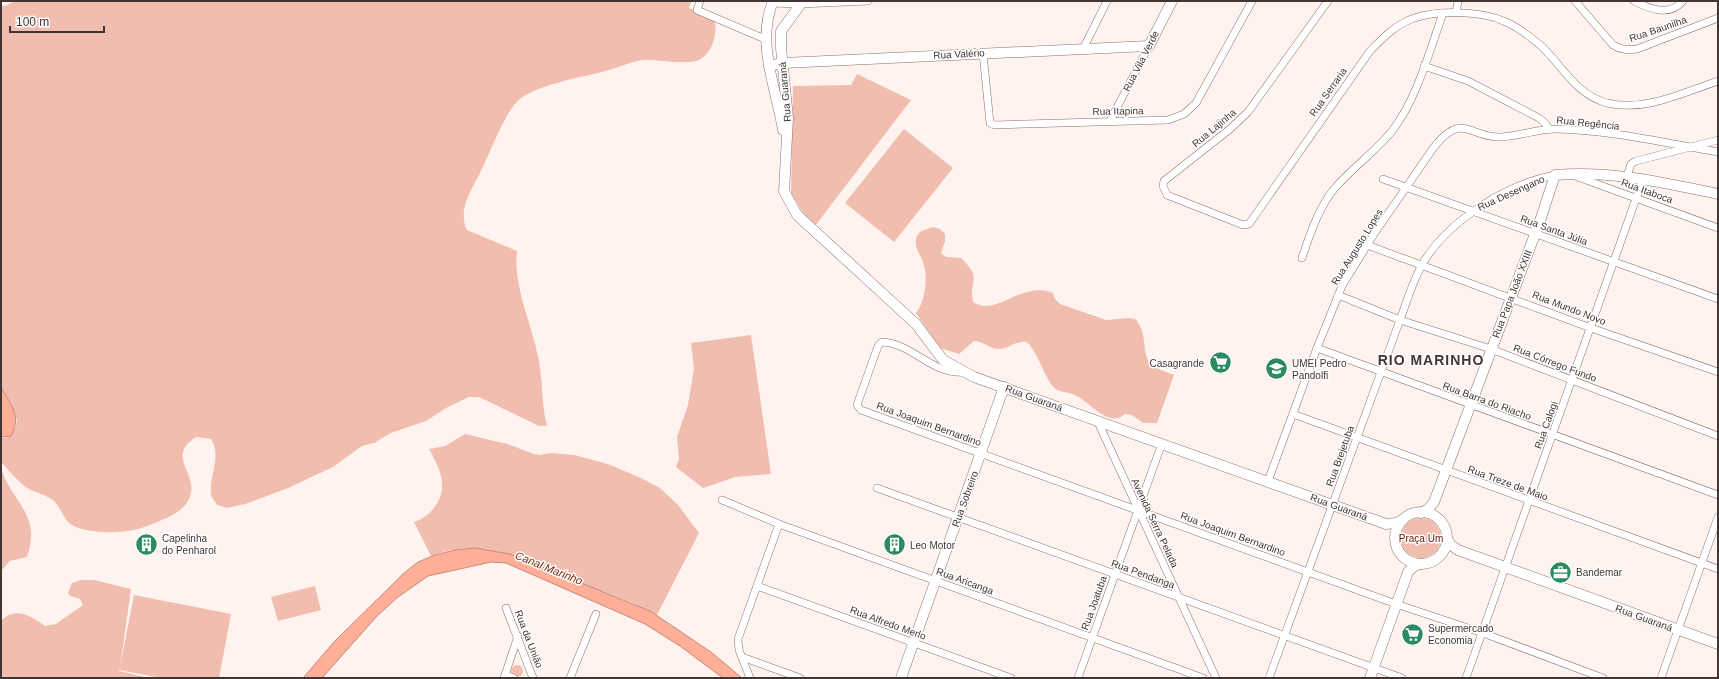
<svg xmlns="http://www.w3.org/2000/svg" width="1719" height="679" font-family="Helvetica,sans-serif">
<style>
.green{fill:#f1bdae}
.water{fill:#ffae98;stroke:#c68a79}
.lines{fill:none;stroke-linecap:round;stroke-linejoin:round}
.street-casing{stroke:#8a7169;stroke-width:8}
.secondary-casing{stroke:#8a7169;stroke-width:11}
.street{stroke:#fff;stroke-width:7}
.secondary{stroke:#fff;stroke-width:10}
.labels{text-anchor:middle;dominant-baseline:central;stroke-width:3;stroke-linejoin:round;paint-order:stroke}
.street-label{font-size:10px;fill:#403532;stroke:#fff}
.poi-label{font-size:10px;fill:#403532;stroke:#fff;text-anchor:start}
.park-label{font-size:10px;fill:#66200d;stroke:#fff}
.water-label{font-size:11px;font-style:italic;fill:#7a1f02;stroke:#fff}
.district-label{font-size:14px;font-weight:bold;letter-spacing:1px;fill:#403532;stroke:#fff}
</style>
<rect width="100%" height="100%" fill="#fff3f0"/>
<g class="green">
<path d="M15,1H691L689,8L715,21C717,34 713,51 701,59C689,66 658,59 644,60C633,61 620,67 609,70C584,77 539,84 520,99C505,111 490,153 481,171C472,189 457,210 467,230L517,251C513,285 531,323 538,356C543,379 541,403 547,426H539L479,397H469L446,408L426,421L391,433L374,443L362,446L333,467L288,488L245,504L227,508L217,505C215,502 211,497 211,494C209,475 222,456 211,439L196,437C164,458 201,474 189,499C183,512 167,518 155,523C149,525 143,528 137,529C122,534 82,534 69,523C63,517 60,507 54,501C50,496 33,492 27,488C17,481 9,470 1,462V437L6,438L16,427L17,420L1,387V6H5Z"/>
<polygon points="857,74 911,100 815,226 808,221 791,193 793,86 851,85"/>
<polygon points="904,129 953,168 894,242 845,203"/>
<path d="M933,227L940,229L945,234V241L941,253L946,257L961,258C984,280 968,280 973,302C996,318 1021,280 1053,293L1055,299L1060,304L1106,320L1128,318L1135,319C1148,332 1141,352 1151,366L1174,375L1157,423H1143L1132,415L1125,414C1120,418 1117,419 1111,418C1098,415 1087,401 1075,395C1067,391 1056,393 1051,384C1045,376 1034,345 1026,342C1017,340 1008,349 1000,349C990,350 984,341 974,341L959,354L940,348L916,313C925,302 928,279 924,265C922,256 912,246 917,236C920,230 928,229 933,227Z"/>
<polygon points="751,335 771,474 735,477 703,488 676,467 679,459 677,437 688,405 694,369 691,343"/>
<path d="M465,434L507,444L534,454L540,455L551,453L574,455L608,464L641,478L660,488L678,505L699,533L657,615C635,603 610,594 586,585C538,565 484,534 431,556L414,522C430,517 444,500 442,482C441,470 434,459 429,449L445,446Z"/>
<path d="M1,468C12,503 42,514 27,557L10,561L1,571Z"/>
<circle cx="1421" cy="538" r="20"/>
<path d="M81,580H94L131,589L120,667L134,595L231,614L219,678H162L119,670V671L149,678H1V621C15,606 31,616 45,626L56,624L83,605L80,599L70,596L68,593L72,583Z"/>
<polygon points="315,586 321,610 278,621 271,597"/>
<circle cx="517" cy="671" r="6"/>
</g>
<g class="water">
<path d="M1,387C11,405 22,417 11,436L1,437Z"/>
<polygon points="475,548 510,554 650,611 711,652 742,678 723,678 680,646 645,624 506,563 491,562 428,576 398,597 377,616 322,678 303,678 334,642 403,574 418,562 435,555 455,550"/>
</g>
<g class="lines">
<defs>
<g id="street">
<polyline points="700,1 697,10 765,39"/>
<path d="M1328,1L1248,112L1230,129L1164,181L1163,186L1167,195L1243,225L1249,224L1370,51C1381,40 1391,29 1405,22C1431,9 1480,10 1506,22C1518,27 1529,36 1539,44C1562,64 1574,94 1607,103C1645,112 1682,93 1718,81"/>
<path d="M1575,1L1613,45C1621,50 1627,50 1637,49L1718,18"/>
<path d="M1634,1C1650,9 1669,17 1683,1"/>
<polyline points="772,3 800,4 868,1"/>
<polyline points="1456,13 1458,1"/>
<polyline points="1083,49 1107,1"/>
<polyline points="983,53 990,123 994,125 1168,120 1184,114 1196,103 1252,1"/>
<polyline points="1424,66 1468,81 1539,118 1545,123 1549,129"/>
<polyline points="1110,121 1149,46"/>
<polyline points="1575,176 1718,228"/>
<polyline points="1627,176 1631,164 1636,161 1718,140"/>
<polyline points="1383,179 1718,299"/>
<polyline points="1367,245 1591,328 1718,372"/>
<path d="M1302,258C1310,234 1318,209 1334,189C1352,168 1375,152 1392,131C1416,101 1430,50 1443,13"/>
<polyline points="1338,295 1400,320 1491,349 1718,436"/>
<polyline points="1317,348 1718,495"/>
<path d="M962,372C933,375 912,343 882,342L878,346L857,405L861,410L1396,604L1483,633L1603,678"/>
<polyline points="1293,414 1718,569"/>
<polyline points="1097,420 1216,678"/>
<path d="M1268,481L1317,348L1342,286L1374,234L1434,147C1463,111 1469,138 1501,137C1520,136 1537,129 1555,129C1610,130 1665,143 1718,152"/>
<polyline points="877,488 1402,678"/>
<polyline points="722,500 779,524 1203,678"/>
<polyline points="757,586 1011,678"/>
<polyline points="506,608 533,678"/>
<polyline points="742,657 800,678"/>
<polyline points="505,675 514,678"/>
<polyline points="504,678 518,636"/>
<polyline points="570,678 596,614"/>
<polyline points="750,678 739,650 738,639 779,524"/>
<polyline points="1078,678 1162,443"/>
<path d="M1269,678L1400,320C1407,301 1413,280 1423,263C1449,220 1507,184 1555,175"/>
<polyline points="1466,678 1643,179"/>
<polyline points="1661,678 1718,517"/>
</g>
<g id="secondary">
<path d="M773,1C756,44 776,87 783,130"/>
<polyline points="803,1 781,31 781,48 788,118 784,191 797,215 916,324 943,360 974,377 1386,524 1396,523 1403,520"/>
<polyline points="769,66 783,63 1149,46 1172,1"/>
<circle cx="1421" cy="538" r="26"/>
<path d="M1421,513L1428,509L1434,502L1540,221L1555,175C1611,170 1664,183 1718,194"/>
<polyline points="1447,539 1451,545 1458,550 1718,644"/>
<polyline points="901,678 1004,387"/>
<polyline points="1370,678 1408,572 1414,566 1421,564"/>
</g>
</defs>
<use href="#street" class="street-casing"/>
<use href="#secondary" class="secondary-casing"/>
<use href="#street" class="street"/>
<use href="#secondary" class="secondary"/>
</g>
<defs>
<symbol id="supermarket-disc" viewBox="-11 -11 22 22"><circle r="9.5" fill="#2c8960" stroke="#fff"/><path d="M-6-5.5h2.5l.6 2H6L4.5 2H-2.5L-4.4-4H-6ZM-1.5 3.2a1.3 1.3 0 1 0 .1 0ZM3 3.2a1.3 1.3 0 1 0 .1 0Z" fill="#fff"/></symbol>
<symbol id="school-disc" viewBox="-11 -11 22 22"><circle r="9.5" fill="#2c8960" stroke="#fff"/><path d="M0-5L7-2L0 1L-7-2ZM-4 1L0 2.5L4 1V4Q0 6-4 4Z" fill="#fff"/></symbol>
<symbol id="building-disc" viewBox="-11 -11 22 22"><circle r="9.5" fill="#2c8960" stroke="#fff"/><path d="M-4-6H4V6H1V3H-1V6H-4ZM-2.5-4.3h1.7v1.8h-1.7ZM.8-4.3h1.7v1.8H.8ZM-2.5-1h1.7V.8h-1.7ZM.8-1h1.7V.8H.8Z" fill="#fff"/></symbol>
<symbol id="office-disc" viewBox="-11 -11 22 22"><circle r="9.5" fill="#2c8960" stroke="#fff"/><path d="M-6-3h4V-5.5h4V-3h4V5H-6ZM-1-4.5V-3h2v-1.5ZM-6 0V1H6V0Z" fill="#fff"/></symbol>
</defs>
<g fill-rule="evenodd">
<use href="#supermarket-disc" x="1208" y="350" width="25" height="25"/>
<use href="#school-disc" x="1264" y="356" width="25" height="25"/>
<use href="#building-disc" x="134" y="532" width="25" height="25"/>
<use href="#building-disc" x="882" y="532" width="25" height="25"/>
<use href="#office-disc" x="1548" y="560" width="25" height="25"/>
<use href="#supermarket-disc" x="1400" y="622" width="25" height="25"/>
</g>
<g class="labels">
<g class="street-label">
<text transform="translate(1658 29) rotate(-19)">Rua Baunilha</text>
<text transform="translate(959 54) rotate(-3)">Rua Valério</text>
<text transform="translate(1141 61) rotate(-63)">Rua Vila Verde</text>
<text transform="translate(785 92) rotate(-95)">Rua Guaraná</text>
<text transform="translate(1328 92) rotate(-55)">Rua Serraria</text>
<text transform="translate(1118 111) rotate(-1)">Rua Itapina</text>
<text transform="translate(1588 123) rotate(6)">Rua Regência</text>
<text transform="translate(1214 128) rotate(-40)">Rua Lajinha</text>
<text transform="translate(1647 191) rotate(20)">Rua Itaboca</text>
<text transform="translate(1511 193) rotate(-24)">Rua Desengano</text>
<text transform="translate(1554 230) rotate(20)">Rua Santa Júlia</text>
<text transform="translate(1357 247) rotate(-58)">Rua Augusto Lopes</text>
<text transform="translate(1512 294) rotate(-69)">Rua Papa João XXIII</text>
<text transform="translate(1569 308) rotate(21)">Rua Mundo Novo</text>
<text transform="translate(1555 363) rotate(21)">Rua Córrego Fundo</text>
<text transform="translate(1034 398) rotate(20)">Rua Guaraná</text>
<text transform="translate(1487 401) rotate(20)">Rua Barra do Riacho</text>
<text transform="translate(929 424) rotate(20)">Rua Joaquim Bernardino</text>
<text transform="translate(1546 425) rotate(-70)">Rua Calogi</text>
<text transform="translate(1340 456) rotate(-70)">Rua Brejetuba</text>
<text transform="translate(1508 483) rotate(20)">Rua Treze de Maio</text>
<text transform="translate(965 499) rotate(-70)">Rua Sobreiro</text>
<text transform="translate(1339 507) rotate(20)">Rua Guaraná</text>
<text transform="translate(1155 523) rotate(65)">Avenida Serra Pelada</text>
<text transform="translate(1233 534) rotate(20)">Rua Joaquim Bernardino</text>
<text transform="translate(1143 574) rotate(20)">Rua Pendanga</text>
<text transform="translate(965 581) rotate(20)">Rua Aricanga</text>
<text transform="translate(1094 603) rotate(-70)">Rua Joatuba</text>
<text transform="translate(1644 618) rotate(20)">Rua Guaraná</text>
<text transform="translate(888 623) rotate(20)">Rua Alfredo Merlo</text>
<text transform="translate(529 639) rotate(69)">Rua da União</text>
</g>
<g class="poi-label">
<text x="1204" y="363" text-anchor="end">Casagrande</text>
<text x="1292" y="363">UMEI Pedro<tspan x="1292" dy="12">Pandolfi</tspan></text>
<text x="162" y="538">Capelinha<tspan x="162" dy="12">do Penharol</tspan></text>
<text x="910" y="545">Leo Motor</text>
<text x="1576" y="572">Bandemar</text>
<text x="1428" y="628">Supermercado<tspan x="1428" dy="12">Economia</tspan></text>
</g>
<g class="park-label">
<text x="1421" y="538">Praça Um</text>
</g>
<g class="water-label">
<text transform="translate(549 568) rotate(22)">Canal Marinho</text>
</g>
<g class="district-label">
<text x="1431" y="360">RIO MARINHO</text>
</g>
</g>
<rect width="1719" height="679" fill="none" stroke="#403532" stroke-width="4"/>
<path d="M10 26v6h94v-6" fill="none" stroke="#403532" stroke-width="2"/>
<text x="16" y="26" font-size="12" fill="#403532" stroke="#ffffff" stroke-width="3" paint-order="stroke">100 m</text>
</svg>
